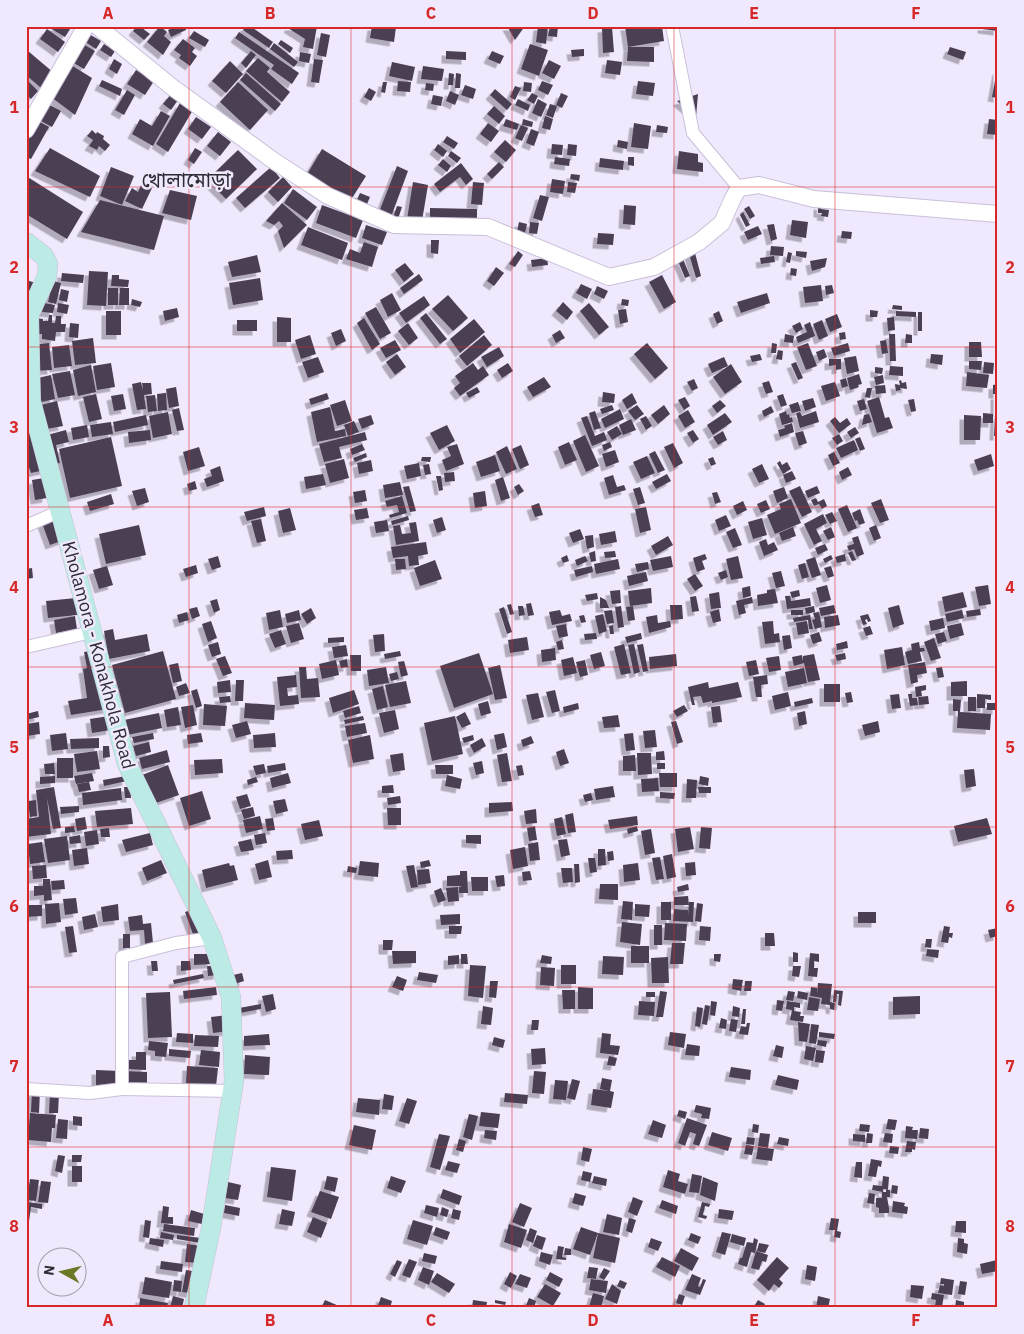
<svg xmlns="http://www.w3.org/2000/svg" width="1024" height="1334" font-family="'IBM Plex Sans','Noto Sans Bengali',sans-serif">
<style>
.building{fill:#4b3f53;filter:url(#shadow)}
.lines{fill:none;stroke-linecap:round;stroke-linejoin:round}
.minor-casing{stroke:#c9c0d9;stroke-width:14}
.tertiary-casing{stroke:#c9c0d9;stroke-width:18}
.secondary-casing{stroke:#c9c0d9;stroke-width:20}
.minor{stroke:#fff;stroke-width:12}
.tertiary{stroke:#fff;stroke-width:16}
.secondary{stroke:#bceae5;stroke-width:19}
.grid{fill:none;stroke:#d62828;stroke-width:1;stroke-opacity:0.55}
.labels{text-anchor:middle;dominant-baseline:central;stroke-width:5;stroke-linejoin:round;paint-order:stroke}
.street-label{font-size:18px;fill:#2f2c35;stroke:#f0e8fd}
.quarter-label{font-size:20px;fill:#2f2c35;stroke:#f0e8fd}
.neatline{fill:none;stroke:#d62828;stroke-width:2}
.grid-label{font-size:16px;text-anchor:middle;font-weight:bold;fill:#d62828}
</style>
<defs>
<filter id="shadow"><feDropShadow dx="-4.5" dy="4.5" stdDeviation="0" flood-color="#0004"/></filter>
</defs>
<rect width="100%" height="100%" fill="#f0e8fd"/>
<g class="building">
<polygon points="51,26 72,26 65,37 50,28"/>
<polygon points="137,26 144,26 142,28 150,34 144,40 133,31"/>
<polygon points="160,26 167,32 164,36 171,42 163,55 147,42"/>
<polygon points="177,26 185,26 186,30 171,37 168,30"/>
<polygon points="246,26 250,26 273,42 269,48 243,30"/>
<polygon points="290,26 317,26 313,49 303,47 305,39 288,28"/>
<polygon points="372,26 396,27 394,42 370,38"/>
<polygon points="507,26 525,26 515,40"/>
<polygon points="538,26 548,26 546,44 536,42"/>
<polygon points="550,26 558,26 557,37 548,36"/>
<polygon points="625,26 662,26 664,41 628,47"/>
<polygon points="982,26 998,26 998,31 982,29"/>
<polygon points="612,27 614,52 603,53 602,28"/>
<polygon points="47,29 65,42 58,52 40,39"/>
<polygon points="194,31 209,40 205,47 189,38"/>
<polygon points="239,32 299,73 292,84 271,69 274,65 235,38"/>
<polygon points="321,33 330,35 326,57 317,55"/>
<polygon points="89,34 101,41 96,49 84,41"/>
<polygon points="183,39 195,48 192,52 197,56 190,66 179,58 181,55 174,50"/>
<polygon points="281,40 293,48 290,53 278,44"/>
<polygon points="274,43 298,62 294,67 270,49"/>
<polygon points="83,44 95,51 84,69 72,62"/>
<polygon points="104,44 115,51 111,57 100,50"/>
<polygon points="530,44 548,50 539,76 521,69"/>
<polygon points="628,47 654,47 654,62 627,61"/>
<polygon points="950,47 966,52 963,60 947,54"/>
<polygon points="584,49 584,56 572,57 571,50"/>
<polygon points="28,51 54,73 41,88 26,75 26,52"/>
<polygon points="251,51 256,55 246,68 241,63"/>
<polygon points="446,51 466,52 466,60 446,59"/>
<polygon points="492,51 504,56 500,64 488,59"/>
<polygon points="300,52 311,54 309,63 299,61"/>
<polygon points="258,58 270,68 267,72 290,92 282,102 246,71"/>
<polygon points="114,59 122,64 117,74 109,69"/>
<polygon points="314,59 323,60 319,83 311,82"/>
<polygon points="549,60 561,66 554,79 542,73"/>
<polygon points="607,60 622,62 620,75 605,73"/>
<polygon points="230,61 243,74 226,93 212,81"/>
<polygon points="392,62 415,67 412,81 389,76"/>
<polygon points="71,65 92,78 75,115 51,97"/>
<polygon points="423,66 444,69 442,81 421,79"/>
<polygon points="136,70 154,81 145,95 127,84"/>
<polygon points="997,70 998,70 998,98 992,97"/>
<polygon points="246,73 281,104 275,111 240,80"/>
<polygon points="449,73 454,74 453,85 448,85"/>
<polygon points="456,73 461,74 460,88 455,88"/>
<polygon points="26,79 38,91 31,99 26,94"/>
<polygon points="102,80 122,89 120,96 99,86"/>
<polygon points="398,81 411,82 410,92 397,91"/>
<polygon points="542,81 553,85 548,95 538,90"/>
<polygon points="638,81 655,83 653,96 636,94"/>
<polygon points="238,82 268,110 250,130 220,102"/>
<polygon points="383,82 387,82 385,93 381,92"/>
<polygon points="524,82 532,83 531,92 523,91"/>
<polygon points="426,83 434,84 433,91 425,90"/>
<polygon points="465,85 476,89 473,99 461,95"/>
<polygon points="515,86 521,88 515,100 510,97"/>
<polygon points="369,88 376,92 371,101 364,97"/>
<polygon points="495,89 512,104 507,110 490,95"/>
<polygon points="127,90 135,95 124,115 115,110"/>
<polygon points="450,91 459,95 455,105 446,101"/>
<polygon points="532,93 538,96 534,104 527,100"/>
<polygon points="561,93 568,96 562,108 556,105"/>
<polygon points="171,94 178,100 171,110 163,104"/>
<polygon points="698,94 696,117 677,101"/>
<polygon points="433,95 443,97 441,106 431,104"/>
<polygon points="518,99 530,105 528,111 515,105"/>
<polygon points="538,99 547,104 541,117 532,113"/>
<polygon points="180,103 193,110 168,152 156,144"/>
<polygon points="48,104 61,111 52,127 39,120"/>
<polygon points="550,104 557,106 553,118 546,115"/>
<polygon points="494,106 505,116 499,124 487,114"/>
<polygon points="161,111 170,116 153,146 132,134 140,119 152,126"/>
<polygon points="545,116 553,119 550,130 542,128"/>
<polygon points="196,117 211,127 202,139 188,129"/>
<polygon points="506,119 519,124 517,130 503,126"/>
<polygon points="523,119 533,122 532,127 522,125"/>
<polygon points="989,119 998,120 998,135 987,134"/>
<polygon points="38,121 49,127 31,159 26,157 26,144"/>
<polygon points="488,123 499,131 491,142 480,134"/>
<polygon points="634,123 651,126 648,149 631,147"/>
<polygon points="521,125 528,128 522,141 515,138"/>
<polygon points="657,125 668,127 667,133 656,132"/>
<polygon points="531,129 539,132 534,146 526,143"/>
<polygon points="92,130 96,134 97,132 104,136 103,139 110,145 105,151 99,146 97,150 89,146 93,140 87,136"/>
<polygon points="218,132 231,142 220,156 207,146"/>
<polygon points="447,136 458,143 454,149 443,142"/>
<polygon points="505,140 516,150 506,162 494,152"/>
<polygon points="618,140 628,142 627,149 617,147"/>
<polygon points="438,144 447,151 443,157 434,150"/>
<polygon points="552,144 563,145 562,155 551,154"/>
<polygon points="568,144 577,145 576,156 567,155"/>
<polygon points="50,148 100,176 90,197 35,171"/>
<polygon points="195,148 202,152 194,164 188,160"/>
<polygon points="322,149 366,176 349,203 306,176"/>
<polygon points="238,150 257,169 226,199 207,180"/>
<polygon points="451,151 461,158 457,163 448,156"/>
<polygon points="679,151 698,154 698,162 703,163 703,172 677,169"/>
<polygon points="555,157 570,159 569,166 554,164"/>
<polygon points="628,157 634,157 634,166 628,165"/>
<polygon points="600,158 624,161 623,170 599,167"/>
<polygon points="443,159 451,166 447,172 438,165"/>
<polygon points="499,162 504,167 492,179 487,174"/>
<polygon points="461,163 473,179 466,185 460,177 440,192 434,184"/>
<polygon points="397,166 408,171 391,217 379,212"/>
<polygon points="111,167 134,176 122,205 100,196"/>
<polygon points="271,167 280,178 245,208 236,198"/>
<polygon points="571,174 580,175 579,181 570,179"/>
<polygon points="26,176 83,212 67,239 26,214"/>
<polygon points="283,177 292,187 278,202 268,192"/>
<polygon points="552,179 565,181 563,194 550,192"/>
<polygon points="413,182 428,185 422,221 407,219"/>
<polygon points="473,182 484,183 482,205 471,204"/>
<polygon points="568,182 577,183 575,193 567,192"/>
<polygon points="142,183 152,188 142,209 125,201 132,188 138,192"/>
<polygon points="293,189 317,207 307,220 284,203"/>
<polygon points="170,190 197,196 191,220 162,213"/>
<polygon points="360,193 370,197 365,209 355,204"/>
<polygon points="540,195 549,197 542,221 533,218"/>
<polygon points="100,200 164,216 154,250 81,232"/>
<polygon points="282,203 307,225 284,248 278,231 283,226 279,221 274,225 266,221"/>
<polygon points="322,205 363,220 356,238 316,223"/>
<polygon points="624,205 636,206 635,225 623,224"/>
<polygon points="818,205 822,206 821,209 829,210 828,217 821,216 822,213 818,213"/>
<polygon points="397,206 402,207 397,222 392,220"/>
<polygon points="749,206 755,216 750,219 744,209"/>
<polygon points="430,208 477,209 477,225 430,224"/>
<polygon points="743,212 750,225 746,227 740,215"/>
<polygon points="792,220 808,222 806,238 790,235"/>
<polygon points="519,222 527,224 524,238 516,236"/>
<polygon points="530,222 539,223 537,234 529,233"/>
<polygon points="774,224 777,239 771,241 767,225"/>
<polygon points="366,225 387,232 382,245 362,238"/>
<polygon points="758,226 762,234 748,240 744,232"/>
<polygon points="308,227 348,243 342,260 301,245"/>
<polygon points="842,231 852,232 851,239 841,238"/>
<polygon points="598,233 614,234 613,245 597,244"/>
<polygon points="431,240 439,240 438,254 431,253"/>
<polygon points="364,242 378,247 372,267 346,259 350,249 360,253"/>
<polygon points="771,246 784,247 783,256 770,255"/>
<polygon points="518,251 523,255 515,267 509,264"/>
<polygon points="796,251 807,252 806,258 796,256"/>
<polygon points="788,252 792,253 790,263 786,262"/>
<polygon points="695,253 701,276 696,278 689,254"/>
<polygon points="257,255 261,272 232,277 228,262"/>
<polygon points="774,256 775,262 761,264 760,258"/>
<polygon points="547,258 548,265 532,267 531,260"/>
<polygon points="827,258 825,267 812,271 810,261"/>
<polygon points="683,259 690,276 685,278 678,261"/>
<polygon points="405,263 414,274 404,282 395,270"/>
<polygon points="496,267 504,273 494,286 487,281"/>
<polygon points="791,268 797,269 796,276 790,275"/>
<polygon points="89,271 108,272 106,306 87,305"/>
<polygon points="62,273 84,275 83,283 61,281"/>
<polygon points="419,274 423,280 404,294 400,288"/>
<polygon points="112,275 119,275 119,279 129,280 128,287 111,286"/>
<polygon points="662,275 676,302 664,309 649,282"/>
<polygon points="260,278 263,300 233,305 229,283"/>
<polygon points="26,280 36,283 32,295 26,293"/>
<polygon points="53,281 61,283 56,304 48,302"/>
<polygon points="581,284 592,289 587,299 576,293"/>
<polygon points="821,285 823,301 805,303 803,287"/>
<polygon points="832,285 834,293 826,295 825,286"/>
<polygon points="597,286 608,291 604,299 594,294"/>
<rect x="108" y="288" width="10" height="17"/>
<polygon points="120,288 129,288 129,305 119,305"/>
<polygon points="61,289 69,291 67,302 59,300"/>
<polygon points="392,293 401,310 388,317 380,300"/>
<polygon points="767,293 770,303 741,313 737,302"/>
<polygon points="448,295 468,318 453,331 432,309"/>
<polygon points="424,296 430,305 406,323 399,313"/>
<polygon points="132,299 142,302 140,307 131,305"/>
<polygon points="622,299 629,300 628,306 621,305"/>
<polygon points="563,302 573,312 567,320 556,311"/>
<polygon points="44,303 55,305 53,313 42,312"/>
<polygon points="58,303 69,305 67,314 57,312"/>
<polygon points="589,303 609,327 599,335 580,311"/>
<polygon points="893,305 902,306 902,310 892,309"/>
<polygon points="376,307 391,333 380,339 365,313"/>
<polygon points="177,308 179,317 165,321 163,311"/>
<polygon points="626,309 628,322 620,324 618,310"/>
<polygon points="870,310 878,311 877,317 870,317"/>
<rect x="106" y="311" width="15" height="24"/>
<polygon points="719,311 723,321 717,324 713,314"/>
<polygon points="896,311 916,312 916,317 896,316"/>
<rect x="918" y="312" width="4" height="19"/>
<polygon points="426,313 447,339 440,344 420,318"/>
<polygon points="837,314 842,327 830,332 825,319"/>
<polygon points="49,315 52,315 52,323 55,323 56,316 61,316 61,324 66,324 65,332 56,332 55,341 42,339 42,334 36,334 35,318 43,319 43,321 48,321"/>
<polygon points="277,317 291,318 291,342 277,342"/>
<polygon points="894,317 895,330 888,331 887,318"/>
<polygon points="364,318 380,344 372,350 357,323"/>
<polygon points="474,319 485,332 460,353 450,339"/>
<rect x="237" y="320" width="20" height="11"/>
<polygon points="822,320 828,336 819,340 813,324"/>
<polygon points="800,322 803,329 796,333 792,326"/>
<polygon points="810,322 815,336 798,343 796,337 807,332 804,325"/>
<polygon points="70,323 79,324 78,338 69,337"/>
<polygon points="408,323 418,338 409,345 398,331"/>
<polygon points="341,329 346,341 336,346 331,333"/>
<polygon points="560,330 565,338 556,343 552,335"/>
<polygon points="845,332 846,339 840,340 839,333"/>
<polygon points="785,334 794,336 793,343 784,342"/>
<polygon points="889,334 895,334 896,361 890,361"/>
<polygon points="906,334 912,335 912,343 905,343"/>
<polygon points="310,335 316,354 301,359 295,340"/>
<polygon points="484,335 492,345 467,366 459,356"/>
<polygon points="93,338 96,363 75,365 72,341"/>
<polygon points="395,340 401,350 386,358 380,348"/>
<polygon points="886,340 888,353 882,354 880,341"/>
<polygon points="969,342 981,342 982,357 969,357"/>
<polygon points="49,343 52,370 34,371 31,345"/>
<polygon points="647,343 668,368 655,379 634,354"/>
<polygon points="772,343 777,344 776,353 771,353"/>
<polygon points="808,343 817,366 806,370 797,347"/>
<polygon points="848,343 850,351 834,356 831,348"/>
<polygon points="69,345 72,366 54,368 52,347"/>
<polygon points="499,347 504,356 487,367 481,357"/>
<polygon points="824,349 827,357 819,361 816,352"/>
<polygon points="778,350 783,351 782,360 776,359"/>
<polygon points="397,354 406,367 395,375 386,362"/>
<polygon points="760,354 762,360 752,362 750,356"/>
<polygon points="931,354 943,355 942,365 930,363"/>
<polygon points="856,356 859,371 847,374 844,358"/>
<polygon points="318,357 324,372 308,378 302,362"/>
<polygon points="724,357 728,366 712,373 708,364"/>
<polygon points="829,359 841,359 841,369 836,370 836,365 829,366"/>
<polygon points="969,361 982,361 981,370 969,369"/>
<polygon points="796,362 803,378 798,380 791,364"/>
<polygon points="984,362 994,363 993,374 983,373"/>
<polygon points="111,363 115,387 97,390 93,366"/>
<polygon points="473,363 478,370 483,366 489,375 460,396 454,388 460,383 455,376"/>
<polygon points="508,363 513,371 502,378 497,370"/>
<polygon points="731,364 742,382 725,394 713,377"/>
<polygon points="91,365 96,392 78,396 73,370"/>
<polygon points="890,366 903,367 903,376 889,375"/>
<polygon points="875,367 883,368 882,374 875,373"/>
<polygon points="70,371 75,395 58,398 52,374"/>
<polygon points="967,372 989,375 987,388 966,386"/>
<polygon points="859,374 862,384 858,385 859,387 850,390 847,378"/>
<polygon points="51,375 55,399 37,403 33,379"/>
<polygon points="883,375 884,383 876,385 874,377"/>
<polygon points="544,377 551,387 533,397 527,387"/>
<polygon points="846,378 848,386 842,388 840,380"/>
<polygon points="694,379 698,388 692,391 687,382"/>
<polygon points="901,380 902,383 906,382 907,389 900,388 901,390 896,391 895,384 900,385 899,381"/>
<polygon points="769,381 773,392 766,394 762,383"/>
<polygon points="141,382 143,391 142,383 151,383 152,394 144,395 146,409 137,410 132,384"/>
<polygon points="835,382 840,396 826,401 821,386"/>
<polygon points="998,384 998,394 993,394 993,385"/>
<polygon points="885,385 886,393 876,394 875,386"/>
<polygon points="176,387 179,406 169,408 166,389"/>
<polygon points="477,387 480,392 469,398 466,393"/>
<polygon points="867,388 872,388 870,398 865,397"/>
<polygon points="603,392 615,394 614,403 602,402"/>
<polygon points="166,393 167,410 158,411 157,394"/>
<polygon points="327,393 329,399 311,405 309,399"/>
<polygon points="632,393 637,403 627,409 622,400"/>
<polygon points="96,394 102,419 89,422 83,397"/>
<polygon points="123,394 126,409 114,411 111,396"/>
<polygon points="783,394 787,405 781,407 777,396"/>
<polygon points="155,395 157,411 148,412 146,396"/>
<polygon points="995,395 998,395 998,413 995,412"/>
<polygon points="685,397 690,406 684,410 678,400"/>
<polygon points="879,397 885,418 889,417 893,428 877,433 867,401"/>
<polygon points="813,398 816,407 805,411 802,401"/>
<polygon points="864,399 867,409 860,411 857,401"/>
<polygon points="914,399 916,411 911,412 908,400"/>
<polygon points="345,400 352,421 337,426 330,405"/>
<polygon points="720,400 726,406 717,413 712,406"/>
<polygon points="57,401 63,426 47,429 41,405"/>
<polygon points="798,402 801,411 792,413 789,405"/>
<polygon points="612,405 614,410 602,414 600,409"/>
<polygon points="637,405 644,414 635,420 628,411"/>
<polygon points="664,405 670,414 658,424 651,415"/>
<polygon points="771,406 774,412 764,417 762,411"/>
<polygon points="330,407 335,431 345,429 346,436 317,442 311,412"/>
<polygon points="179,408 184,430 177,431 172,410"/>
<polygon points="620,409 624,419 605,428 601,419"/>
<polygon points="688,410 695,422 685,428 678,416"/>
<polygon points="595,411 601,428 594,430 589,413"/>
<polygon points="786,411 787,415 789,414 790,418 792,417 793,422 782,425 779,414"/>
<polygon points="816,411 819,422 800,428 796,413 800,412 802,416"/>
<polygon points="168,412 172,434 153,438 149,416"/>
<polygon points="725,413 732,422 713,435 707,425"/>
<polygon points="983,413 993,414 993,423 983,423"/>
<polygon points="869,414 872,422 862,425 864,415"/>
<polygon points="146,415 148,425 115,432 113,422"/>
<polygon points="371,415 374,424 362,429 358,419"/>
<polygon points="964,415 981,416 980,440 964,440"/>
<polygon points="995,415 998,415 998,436 994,436"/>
<polygon points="587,416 595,436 604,432 607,440 592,446 581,418"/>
<polygon points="646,416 652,426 646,430 640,419"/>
<polygon points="835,417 840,423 847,418 851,424 839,433 830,421"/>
<polygon points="631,419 636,430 623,435 619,425"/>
<polygon points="354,421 359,432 348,436 344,425"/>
<polygon points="111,422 113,434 92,437 90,425"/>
<polygon points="792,423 794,432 780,437 778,430 785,428 784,426"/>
<polygon points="87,425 89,437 73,440 71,428"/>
<polygon points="447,425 455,441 439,450 430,433"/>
<polygon points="617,426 622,434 612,440 607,432"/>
<polygon points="855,427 859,433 851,438 847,432"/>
<polygon points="35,429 45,470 31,473 26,458 26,431"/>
<polygon points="66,430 69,442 56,445 60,463 54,464 47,435"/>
<polygon points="150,430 151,440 129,443 128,432"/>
<polygon points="693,430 699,439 693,443 687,433"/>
<polygon points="723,431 727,440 718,445 713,437"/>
<polygon points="803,431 807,443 799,446 795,433"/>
<polygon points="365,432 367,440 339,447 342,458 324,462 319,444"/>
<polygon points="839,434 843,441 837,445 832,438"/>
<polygon points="585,435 599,466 586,472 573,441"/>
<polygon points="111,437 122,486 70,498 59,449"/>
<polygon points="860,437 865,449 860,451 855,439"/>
<polygon points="854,440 858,450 841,458 836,448"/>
<polygon points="569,442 577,460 565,465 558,447"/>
<polygon points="610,442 612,447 604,451 602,445"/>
<polygon points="673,443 683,463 674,468 664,447"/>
<polygon points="362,444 365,450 352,455 350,449"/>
<polygon points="457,444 464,464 446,471 442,460 451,456 447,447"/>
<polygon points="521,445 529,465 520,469 512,449"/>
<polygon points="507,446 517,469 506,474 496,452"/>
<polygon points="199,447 205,466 188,471 183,452"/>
<polygon points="615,450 619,462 606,467 602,454"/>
<polygon points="655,451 665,470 658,473 649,454"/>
<polygon points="834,452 840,463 833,466 828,455"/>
<polygon points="366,453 367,457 355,462 353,458"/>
<polygon points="991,454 994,466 978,471 974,460"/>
<polygon points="495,455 500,471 481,477 476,462"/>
<polygon points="647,456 655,473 641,479 633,462"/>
<polygon points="422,457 431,457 430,462 421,461"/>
<polygon points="713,457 716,464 711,466 708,459"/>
<polygon points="344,459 349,478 330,483 325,464"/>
<polygon points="371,460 373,471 359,474 357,463"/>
<polygon points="780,461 782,465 787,462 791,469 783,474 777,463"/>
<polygon points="419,463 421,476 407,479 404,466"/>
<polygon points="429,464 431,474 425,475 423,465"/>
<polygon points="762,464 769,479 759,483 752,469"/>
<polygon points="220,466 224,481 207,487 204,479 212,476 210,470"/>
<polygon points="848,467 852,475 842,480 839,472"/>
<polygon points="792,471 796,479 786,483 783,475"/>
<polygon points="454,472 455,481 445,482 444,473"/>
<polygon points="323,474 326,485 306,489 304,477"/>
<polygon points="667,474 671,481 656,489 652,482"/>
<polygon points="613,475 617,487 624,485 626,490 609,495 604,478"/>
<polygon points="436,476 441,476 443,490 439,491"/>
<polygon points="503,477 510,498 501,501 495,480"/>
<polygon points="44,478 47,498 35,500 32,480"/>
<polygon points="195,481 197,489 189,491 187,484"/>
<polygon points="400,482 403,495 385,498 383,485"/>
<polygon points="519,484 524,491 518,495 514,487"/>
<polygon points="409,486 416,511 410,512 403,487"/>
<polygon points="800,486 812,512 802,517 789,491"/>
<polygon points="817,486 820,493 808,498 805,491"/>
<polygon points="640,487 645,503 638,505 633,489"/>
<polygon points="784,487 788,498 777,503 773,491"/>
<polygon points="145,488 149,502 137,506 132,491"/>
<polygon points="365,490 367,501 355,503 353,492"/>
<polygon points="485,491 487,506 475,508 473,493"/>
<polygon points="717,492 721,502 715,504 712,493"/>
<polygon points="111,494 114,504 90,511 87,502"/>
<polygon points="402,496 407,513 390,518 389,515 399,512 397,505 387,507 385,501"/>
<polygon points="816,498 818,502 824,499 827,506 822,509 819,504 814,506 811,500"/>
<polygon points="791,499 801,523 775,534 767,515 781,509 779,504"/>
<polygon points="881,499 889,520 880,523 871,503"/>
<polygon points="766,500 770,509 761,513 757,504"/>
<polygon points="743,501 747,510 737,515 733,506"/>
<polygon points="539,503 543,515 535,517 531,506"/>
<polygon points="847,505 857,528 848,532 838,509"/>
<polygon points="264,507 266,516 247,521 244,512"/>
<polygon points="646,507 651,530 640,533 635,509"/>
<polygon points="290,508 296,530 283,533 278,511"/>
<polygon points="367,508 369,518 356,520 354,510"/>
<polygon points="860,509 865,523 859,525 857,520 855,521 852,513"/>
<polygon points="832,512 837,521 830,524 825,515"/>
<polygon points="823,514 827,523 816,529 822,541 814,545 804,524"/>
<polygon points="726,515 731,526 719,531 715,520"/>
<polygon points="408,516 409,520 392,525 391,521"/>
<polygon points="59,517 67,539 50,545 42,523"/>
<polygon points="442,517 446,530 437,533 433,520"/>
<polygon points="762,518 767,535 753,539 748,522"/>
<polygon points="261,519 266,541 257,543 251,521"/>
<polygon points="387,520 389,531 376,533 374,522"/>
<polygon points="416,522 419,541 396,545 393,526 400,525 402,534 411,533 409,523"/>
<polygon points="139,525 146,555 106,564 99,534"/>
<polygon points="876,525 881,538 874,541 869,528"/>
<polygon points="793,527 796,536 782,541 779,533"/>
<polygon points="831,527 835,537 828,540 823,531"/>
<polygon points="735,528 742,545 733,548 726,532"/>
<polygon points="580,529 584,539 573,543 569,533"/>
<polygon points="615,531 617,542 601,545 599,534"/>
<polygon points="593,535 594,547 587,549 585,536"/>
<polygon points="668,536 673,545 656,555 651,546"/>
<polygon points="858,536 864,554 857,557 854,549 849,551 847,546 854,544 852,538"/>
<polygon points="766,539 768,545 774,542 778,550 764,556 759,542"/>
<polygon points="426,542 428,554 418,556 419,565 409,566 408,556 393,558 391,547"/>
<polygon points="825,544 828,550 818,555 815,548"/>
<polygon points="595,551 596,561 591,562 589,553"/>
<polygon points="615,551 616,557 605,558 604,552"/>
<polygon points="852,551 856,560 852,561 848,553"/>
<polygon points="705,554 707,559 702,561 705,569 697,572 693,558"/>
<polygon points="845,554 846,561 837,563 835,557"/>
<polygon points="567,555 569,561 563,563 561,558"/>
<polygon points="831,555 833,559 825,563 823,559"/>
<polygon points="218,556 221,567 212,570 208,559"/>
<polygon points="585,556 588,561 577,566 575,560"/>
<polygon points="671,556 673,567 653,571 650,560"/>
<polygon points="738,556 743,578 731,580 726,559"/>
<polygon points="815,557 821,575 812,578 806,560"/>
<polygon points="395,559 405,559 406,569 396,570"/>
<polygon points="618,559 620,569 596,574 594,564"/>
<polygon points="435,560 442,579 420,586 414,568"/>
<polygon points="648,562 649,569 637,572 635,564"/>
<polygon points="805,563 809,577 802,579 798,565"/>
<polygon points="196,565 198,573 186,577 183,569"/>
<polygon points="107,566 113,585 99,589 93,570"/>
<polygon points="592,566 593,572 576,577 574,570"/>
<polygon points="831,566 834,576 828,578 824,568"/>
<polygon points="32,568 33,578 26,579 26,569"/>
<polygon points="726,570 728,577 721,580 718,573"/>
<polygon points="781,571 785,586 776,588 772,573"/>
<polygon points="646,572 648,581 629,586 627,576"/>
<polygon points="695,574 703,586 695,591 687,579"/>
<polygon points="827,585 831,600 820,603 816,588"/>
<polygon points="988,585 991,604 979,606 975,587"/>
<polygon points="750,586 751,596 743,598 742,588"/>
<polygon points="651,588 652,603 630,606 628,591"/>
<polygon points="775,589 778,603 758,606 757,595 767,593 767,590"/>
<polygon points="620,590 621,603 612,604 610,591"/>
<polygon points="799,590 800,596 792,598 790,592"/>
<polygon points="719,592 721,608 711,609 709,594"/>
<polygon points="963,592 967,607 945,612 942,597"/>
<polygon points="597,593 598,599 587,601 585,595"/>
<polygon points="696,596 699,611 692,612 690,597"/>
<polygon points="785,596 790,596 791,601 810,598 811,606 787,609"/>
<polygon points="600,597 606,600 609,608 600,608"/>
<polygon points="752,597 753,603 744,605 746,613 739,615 736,601"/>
<polygon points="76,598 77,615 48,618 46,601"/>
<polygon points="217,599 220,610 214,613 210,601"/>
<polygon points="531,603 534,615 528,616 526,604"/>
<polygon points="511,604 514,614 510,615 507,605"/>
<polygon points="670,605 682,605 683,619 671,620"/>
<polygon points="834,605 836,613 821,616 819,608"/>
<polygon points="899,605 904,624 893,628 888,608"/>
<polygon points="518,606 523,606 525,615 519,616"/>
<polygon points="621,606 624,627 618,628 615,607"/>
<polygon points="633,606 635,620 628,621 626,607"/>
<polygon points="814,606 815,612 806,614 805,608"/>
<polygon points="197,607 200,616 192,619 189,609"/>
<polygon points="504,607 512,632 507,634 499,609"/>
<polygon points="311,608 316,618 307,624 301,614"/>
<polygon points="719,609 721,621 713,623 710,612"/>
<polygon points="980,609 981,615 967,617 966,611"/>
<polygon points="280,610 283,627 269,630 266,613"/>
<polygon points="299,610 301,620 287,623 285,614"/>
<polygon points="560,610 562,616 570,614 572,621 552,625 549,612"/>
<polygon points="612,610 614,623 607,624 604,611"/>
<rect x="791" y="610" width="12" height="5"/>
<polygon points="962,610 964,618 947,622 945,614"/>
<polygon points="187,612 189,620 179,623 177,615"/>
<polygon points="819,612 822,627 815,629 812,620 815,619 813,613"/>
<polygon points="603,614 607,631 599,634 595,616"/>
<polygon points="868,614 871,621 868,622 867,619 865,620 867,624 863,625 860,616"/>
<polygon points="584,615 586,622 581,623 579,616"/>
<polygon points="657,615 658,623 670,621 671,627 649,633 646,617"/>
<polygon points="810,615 813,629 809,629 808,620 794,622 793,618"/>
<polygon points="838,615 840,625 825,628 824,617"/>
<polygon points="75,616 77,629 56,633 54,620"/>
<polygon points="943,618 945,628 931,631 929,621"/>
<polygon points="211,621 217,638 208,642 202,624"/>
<polygon points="773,621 774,634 779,633 780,642 765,644 762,622"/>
<polygon points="807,621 809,633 798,635 796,623"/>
<polygon points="299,623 304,639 291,643 286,626"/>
<polygon points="961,623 964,635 950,639 947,626"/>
<polygon points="566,624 568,636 559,638 556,626"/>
<polygon points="613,625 614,634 610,634 609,626"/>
<polygon points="870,626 873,634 866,636 863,628"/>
<polygon points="113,629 115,640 147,634 150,651 109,659 104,631"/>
<polygon points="281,630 286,644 275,648 269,634"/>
<polygon points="819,632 822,641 813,644 810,635"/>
<polygon points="944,632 947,641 938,644 935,634"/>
<polygon points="596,633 597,639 585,640 584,634"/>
<polygon points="641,633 642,639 627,643 625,637"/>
<polygon points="384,634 385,651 375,652 373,635"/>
<polygon points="790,635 792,648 784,650 782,636"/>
<polygon points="344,637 344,642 328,643 328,638"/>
<polygon points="527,637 529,650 510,653 508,640"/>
<polygon points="934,638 941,658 931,661 924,642"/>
<polygon points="562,640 564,649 558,650 556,642"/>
<polygon points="847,641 848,648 837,650 836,644"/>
<polygon points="218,642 221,654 212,657 208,645"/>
<polygon points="919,642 920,648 924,648 925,651 920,652 922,661 908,664 905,652 912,650 911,644"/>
<polygon points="624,644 631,673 621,675 614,647"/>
<polygon points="634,644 640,672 634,674 628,645"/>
<polygon points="643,644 648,671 643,672 637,645"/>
<polygon points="346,645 348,656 334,658 332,647"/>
<polygon points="902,647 905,665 887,669 884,650"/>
<polygon points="555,648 556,660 542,662 541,650"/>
<polygon points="95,650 108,709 71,715 68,701 87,698 83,669 87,668 84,652"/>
<polygon points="163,651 176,699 125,713 112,665"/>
<polygon points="400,651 401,656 385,659 384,654"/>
<polygon points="601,652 605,666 594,669 590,655"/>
<polygon points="479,653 493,694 454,708 440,666"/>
<polygon points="845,653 846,659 837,661 835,655"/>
<polygon points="676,654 677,666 650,669 649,657"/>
<polygon points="814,654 820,680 808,682 804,663 794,666 792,657 802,655 803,661 803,656"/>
<polygon points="350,655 361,655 361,671 351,671"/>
<polygon points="225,656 232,673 223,676 216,659"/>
<polygon points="779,656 781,670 769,672 766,658"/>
<polygon points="573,657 577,673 564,676 561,660"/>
<polygon points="347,659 348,667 341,668 339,661"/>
<polygon points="336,660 339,675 322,679 319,664"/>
<polygon points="585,660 588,675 580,677 576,662"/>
<polygon points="756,660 759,674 749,676 746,662"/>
<polygon points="404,661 408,675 401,677 398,662"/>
<polygon points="925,662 927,673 917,675 918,682 911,684 908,665"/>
<polygon points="178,663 182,681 173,683 169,665"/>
<polygon points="500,665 507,698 495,700 488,668"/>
<polygon points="299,667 306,667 307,679 318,678 320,697 301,698"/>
<polygon points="386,667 389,683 369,686 367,670"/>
<polygon points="942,667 944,677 938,678 936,668"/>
<polygon points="804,668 807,683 788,687 785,672"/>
<polygon points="397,672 399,679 391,681 389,674"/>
<polygon points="296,675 297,687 287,688 288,696 298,695 299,704 280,706 277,677"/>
<polygon points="767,675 768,684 761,685 762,697 756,697 753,677"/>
<polygon points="230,680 231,692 218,693 217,682"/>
<polygon points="236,680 244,680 243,701 235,701"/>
<polygon points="406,681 411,703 390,707 385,685"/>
<polygon points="967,681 967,696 951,696 951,682"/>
<polygon points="708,682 709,688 738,682 742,697 712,703 712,701 703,703 701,696 693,697 695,705 692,705 688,687"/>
<polygon points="186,683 190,693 179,696 176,687"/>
<rect x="824" y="684" width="16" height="18"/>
<polygon points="926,685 926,690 921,691 922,696 916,697 915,687"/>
<polygon points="383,686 388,707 377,710 372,689"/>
<polygon points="197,689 202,706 196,708 191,691"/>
<polygon points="354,690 359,704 333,713 329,698"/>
<polygon points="555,690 560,711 552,713 546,692"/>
<polygon points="788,692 791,706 775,710 772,696"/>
<polygon points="851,692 853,702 847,703 845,693"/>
<polygon points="538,693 544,717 532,720 526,695"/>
<polygon points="899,694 901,708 892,709 890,695"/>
<polygon points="908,694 912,694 912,698 917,698 918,705 910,706"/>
<polygon points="977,694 991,695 991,700 985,699 985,708 977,708"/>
<polygon points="230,696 231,702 220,703 219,697"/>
<polygon points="928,696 929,704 919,705 918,697"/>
<rect x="968" y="697" width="8" height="14"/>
<polygon points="812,698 813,703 795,707 794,702"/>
<polygon points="953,699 961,700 960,712 991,714 990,730 957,728 958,711 953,711"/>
<polygon points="488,701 491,713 481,716 478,704"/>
<polygon points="245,703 275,705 274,720 244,718"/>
<polygon points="578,703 579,709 564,713 563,707"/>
<rect x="987" y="703" width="10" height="7"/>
<polygon points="204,704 227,706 225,726 203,725"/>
<polygon points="193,705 197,725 185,728 181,707"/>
<polygon points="684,705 688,711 677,717 673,711"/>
<polygon points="359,706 361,713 345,718 343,711"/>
<polygon points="720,706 722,722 713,723 711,707"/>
<polygon points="178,707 181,725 167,727 164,710"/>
<polygon points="395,710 399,729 384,733 379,713"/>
<polygon points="38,711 39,717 26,720 26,714"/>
<polygon points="805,711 807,724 799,726 797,713"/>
<polygon points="465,712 471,724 462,728 456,717"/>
<polygon points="159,713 162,728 127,735 124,720"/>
<polygon points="618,715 620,727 604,728 602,717"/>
<polygon points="109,716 111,730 92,733 90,719"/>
<polygon points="363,716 364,720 345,724 344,720"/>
<polygon points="455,716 463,754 432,761 424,723"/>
<polygon points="247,721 251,734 236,738 232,725"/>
<polygon points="676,721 683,742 677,744 671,722"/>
<polygon points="878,721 880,732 865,736 862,725"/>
<polygon points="39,722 40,734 27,736 26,724"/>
<polygon points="365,723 367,733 347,737 345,726"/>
<polygon points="655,730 657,747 645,748 643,731"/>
<polygon points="66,733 68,749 52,751 50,735"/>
<polygon points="153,733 154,739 134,743 132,737"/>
<polygon points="201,733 203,742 188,744 187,735"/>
<polygon points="275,733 276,747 254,748 253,735"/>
<polygon points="504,733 507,747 497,750 494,735"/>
<polygon points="633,733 635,750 626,751 624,734"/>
<polygon points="370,735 374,759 353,763 348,740"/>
<polygon points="473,735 474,740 464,743 462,738"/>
<polygon points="531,736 534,743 523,747 521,740"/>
<polygon points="99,738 99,748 71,749 70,739"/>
<polygon points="482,738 486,746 474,753 470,745"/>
<polygon points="149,742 151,752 136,756 133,746"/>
<polygon points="103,746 109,746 110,757 103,758"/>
<polygon points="564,749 569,763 560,766 556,752"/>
<polygon points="167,750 170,762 142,769 139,758"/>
<polygon points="97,751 100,769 77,772 74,754"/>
<polygon points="664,751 665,760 656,760 656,752"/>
<polygon points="403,753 405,770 393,772 390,755"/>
<polygon points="507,753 512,781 502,782 497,755"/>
<polygon points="637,753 651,753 652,774 638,775"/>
<polygon points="635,755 636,771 623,771 623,756"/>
<rect x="57" y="758" width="16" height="20"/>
<polygon points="222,759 223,773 195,775 194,760"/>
<polygon points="482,761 484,773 476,775 473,763"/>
<polygon points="54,763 55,774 45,774 44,764"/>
<polygon points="285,763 286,770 268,773 267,766"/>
<rect x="657" y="763" width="8" height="6"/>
<polygon points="264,764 266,773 256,775 253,766"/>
<polygon points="168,765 179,795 153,804 142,775"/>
<polygon points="435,765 453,765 453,774 436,774"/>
<polygon points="522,765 524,775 518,776 516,766"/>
<polygon points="974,769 976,786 966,788 964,770"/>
<polygon points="92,773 94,781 76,784 74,776"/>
<polygon points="288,773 291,783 272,788 270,778"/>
<polygon points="659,773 677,773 677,787 660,787"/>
<polygon points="447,775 462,779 460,789 445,786"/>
<polygon points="55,776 55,783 40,784 40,777"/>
<polygon points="126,776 127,781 104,786 103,780"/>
<polygon points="700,776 709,778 708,786 699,784"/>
<polygon points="256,777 258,782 248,785 247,780"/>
<polygon points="658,778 659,791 642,792 641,779"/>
<polygon points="687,779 697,780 696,798 686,798"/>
<polygon points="89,782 91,790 79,792 77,784"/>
<polygon points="393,785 394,793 382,793 382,786"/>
<polygon points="613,786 615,797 596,800 594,789"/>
<polygon points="54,787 61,828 53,829 47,798 51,834 26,837 26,819 39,817 36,790"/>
<polygon points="124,787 130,787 131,798 125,798"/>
<polygon points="698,787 711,787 711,793 699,793"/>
<polygon points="121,788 122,800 83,805 82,793"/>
<polygon points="202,791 211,819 189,826 180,798"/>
<polygon points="660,792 675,793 674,799 660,798"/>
<polygon points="591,793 593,800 585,802 583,795"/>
<polygon points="247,794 251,806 240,809 236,797"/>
<polygon points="400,796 401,803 388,805 387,798"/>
<polygon points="285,799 288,811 276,814 273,801"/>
<polygon points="36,800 37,816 30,817 28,801"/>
<polygon points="512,802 513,811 489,813 489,803"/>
<polygon points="79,806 79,812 61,814 60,807"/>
<polygon points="253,807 255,816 244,819 241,810"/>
<polygon points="131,808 133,824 97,827 95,811"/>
<polygon points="387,808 401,808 401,825 388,825"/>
<polygon points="536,809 537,823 526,824 524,811"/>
<polygon points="573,813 576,832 568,833 565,815"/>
<polygon points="260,816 263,829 246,833 243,820"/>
<polygon points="637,816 638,825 610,829 608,820"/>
<polygon points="85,817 87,829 77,831 75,819"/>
<polygon points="562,817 566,834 557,836 554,819"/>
<polygon points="273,818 275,830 267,831 265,819"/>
<polygon points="987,818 992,834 958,842 954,826"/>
<polygon points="319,820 323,836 305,840 301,824"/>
<polygon points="74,826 75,832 65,833 65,827"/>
<polygon points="535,826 537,840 529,841 527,828"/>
<polygon points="637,826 638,831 628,834 627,829"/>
<polygon points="690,827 694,849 678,852 675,829"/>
<polygon points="701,827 712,828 710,849 699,848"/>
<polygon points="109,828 110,837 101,837 100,829"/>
<polygon points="651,829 655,853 645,855 641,831"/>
<polygon points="97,830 99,844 86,846 84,832"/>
<polygon points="150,833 153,845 126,852 122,840"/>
<polygon points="265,833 267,843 256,845 254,835"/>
<polygon points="80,835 81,843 70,844 69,837"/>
<polygon points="466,835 481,835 481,844 466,843"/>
<polygon points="67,836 70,860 48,863 44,839"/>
<polygon points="251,839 254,850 241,852 238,842"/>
<polygon points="567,839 570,855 561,857 558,840"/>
<polygon points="42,842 45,862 30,864 28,844"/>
<polygon points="538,842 540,860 530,861 528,844"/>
<polygon points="525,847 528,866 513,869 510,850"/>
<polygon points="87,848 89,864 74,866 72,850"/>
<polygon points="598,849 605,849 606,865 598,866"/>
<polygon points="292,850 293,859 277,860 276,851"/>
<polygon points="613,851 614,860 608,861 607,852"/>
<polygon points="672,854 676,877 667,879 663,856"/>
<polygon points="660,857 664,879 656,880 652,858"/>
<polygon points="588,858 595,858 597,872 590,873"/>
<polygon points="161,860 167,873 147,881 142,868"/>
<polygon points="268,860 272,877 259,880 255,864"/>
<polygon points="429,860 431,866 421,868 420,862"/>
<polygon points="360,861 379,863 378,877 358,875"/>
<polygon points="695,862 696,875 686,876 685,863"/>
<polygon points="229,863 230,866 234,865 238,880 206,888 202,870"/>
<polygon points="638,863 640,880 624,882 623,865"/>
<polygon points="574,864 579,864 580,882 575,883"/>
<polygon points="46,865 47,878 33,879 32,866"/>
<polygon points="414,865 418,887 411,888 406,866"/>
<polygon points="348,866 357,868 356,873 347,872"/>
<polygon points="561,868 572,868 573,882 563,883"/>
<polygon points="429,869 431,883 418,885 417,870"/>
<polygon points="460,871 467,871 468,893 459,893 459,887 462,886 447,886 447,876 460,875"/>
<polygon points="530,871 532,880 523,881 522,872"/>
<polygon points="504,875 505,886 497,887 495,876"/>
<polygon points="471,877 488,877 488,891 472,891"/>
<polygon points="43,879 50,879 52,900 44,901 44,895 34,896 34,886 43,886"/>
<polygon points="64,880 65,889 52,890 51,881"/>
<polygon points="600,884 618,884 618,900 599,899"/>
<polygon points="688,884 689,890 678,892 677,887"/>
<polygon points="458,887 459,901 448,902 446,888"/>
<polygon points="441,888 446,900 438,903 434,891"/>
<polygon points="688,896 689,905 674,905 674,897"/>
<polygon points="76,898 78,913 65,915 63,899"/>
<polygon points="623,901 633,902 632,920 621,919"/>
<rect x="661" y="902" width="10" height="18"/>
<polygon points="689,902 694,902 693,922 673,921 674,909 688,910 688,915"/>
<polygon points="59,903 61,922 46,924 45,904"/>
<polygon points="697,903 703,904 701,922 695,921"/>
<polygon points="118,904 119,920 103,922 101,907"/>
<polygon points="635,904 650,905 649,917 635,916"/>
<polygon points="26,905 42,905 42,916 26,917"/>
<polygon points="194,909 203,933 194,937 185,912"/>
<rect x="858" y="912" width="18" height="11"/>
<polygon points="95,914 98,927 84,930 82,917"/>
<polygon points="460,914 460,924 441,925 440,915"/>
<polygon points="142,915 143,924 151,923 153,943 145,944 144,930 130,931 128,917"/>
<polygon points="622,922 642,924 640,945 620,942"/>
<polygon points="665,923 687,924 686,941 664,940"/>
<rect x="654" y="925" width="8" height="20"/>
<polygon points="73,926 77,952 69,953 65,927"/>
<polygon points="449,926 462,926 461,934 449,934"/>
<polygon points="700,926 711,927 710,941 699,940"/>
<polygon points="944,926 950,927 949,933 953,933 952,938 949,937 948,943 941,942"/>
<polygon points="998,928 998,936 990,938 988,930"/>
<polygon points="765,933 774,933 775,946 765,946"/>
<rect x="123" y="934" width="7" height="14"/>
<polygon points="926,939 932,939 931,948 925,947"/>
<polygon points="383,940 393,940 392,950 383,950"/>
<polygon points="672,943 685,943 683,964 670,964"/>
<rect x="631" y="946" width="18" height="17"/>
<polygon points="927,949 939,950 938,958 926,956"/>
<polygon points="392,951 416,951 416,963 393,964"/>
<polygon points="793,952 798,953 798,962 793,962"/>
<polygon points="810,953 819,954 819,962 814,961 814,968 818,968 817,977 808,976"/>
<polygon points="194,954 211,954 212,964 194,965"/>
<polygon points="461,954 467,954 468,964 461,964"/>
<polygon points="714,954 721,954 720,962 714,961"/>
<polygon points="459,955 459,964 448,965 448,956"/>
<polygon points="542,955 552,957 551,964 540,963"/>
<polygon points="603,956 624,957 623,975 602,974"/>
<polygon points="668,957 669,983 652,983 651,958"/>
<polygon points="151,961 157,961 158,971 152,971"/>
<polygon points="181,961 190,961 191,970 181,971"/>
<polygon points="470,965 486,966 483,998 468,996"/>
<rect x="561" y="965" width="15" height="19"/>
<polygon points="207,966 218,966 218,975 208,976"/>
<polygon points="793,966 801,966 799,977 792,976"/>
<polygon points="541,967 555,968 554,986 540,985"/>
<polygon points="419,972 438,975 436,983 417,980"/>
<polygon points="242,973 244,981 235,984 233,975"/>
<polygon points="203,974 204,978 174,984 173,980"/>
<polygon points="397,976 407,980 403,991 392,987"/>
<polygon points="733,979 743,980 741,991 732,989"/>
<polygon points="490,981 498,981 496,998 489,997"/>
<polygon points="745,981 752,981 751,991 744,991"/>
<polygon points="818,983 832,984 830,1002 835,1003 834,1010 830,1009 830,1005 821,1004 822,998 810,996 811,987 817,988 817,994"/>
<polygon points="216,987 217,995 184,999 183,991"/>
<polygon points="578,987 593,988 593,1009 578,1009"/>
<polygon points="562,990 575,990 575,1009 563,1009"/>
<polygon points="834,990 843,991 841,1006 838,1005 839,994 837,994 836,1002 833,1002"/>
<polygon points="660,991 667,992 663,1017 656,1017"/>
<polygon points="788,991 795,992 793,1001 786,1000"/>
<polygon points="798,991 808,993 807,1000 797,998"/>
<polygon points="170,992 172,1037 148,1038 146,993"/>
<rect x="646" y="992" width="9" height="5"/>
<polygon points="273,994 276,1009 266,1012 262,996"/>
<polygon points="920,996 920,1014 893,1015 893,997"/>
<polygon points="809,997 820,999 818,1011 807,1010"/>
<polygon points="777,1000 784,1001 782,1011 776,1010"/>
<polygon points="639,1001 655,1002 654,1016 638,1015"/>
<polygon points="711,1001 717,1002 715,1016 710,1015"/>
<polygon points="787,1001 800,1003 800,1008 794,1007 794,1011 801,1012 800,1016 804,1016 803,1022 790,1020 792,1010 786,1009"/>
<polygon points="261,1004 261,1009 240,1013 239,1008"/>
<polygon points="705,1005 710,1006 707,1025 702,1024"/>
<polygon points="483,1006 493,1008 491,1025 481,1024"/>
<polygon points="733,1006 740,1008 739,1017 732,1016"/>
<polygon points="697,1007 703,1008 700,1027 695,1026"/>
<polygon points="743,1009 746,1009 745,1024 741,1024"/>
<polygon points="228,1015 230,1031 213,1033 211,1017"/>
<polygon points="721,1018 727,1020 726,1029 719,1028"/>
<polygon points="731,1019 738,1020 736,1032 729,1031"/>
<polygon points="532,1020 539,1020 538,1030 531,1030"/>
<polygon points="798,1022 810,1024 807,1042 799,1041"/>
<polygon points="747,1023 750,1023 748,1035 739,1034 741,1026 746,1027"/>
<polygon points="811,1024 819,1025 816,1044 809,1043"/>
<polygon points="670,1032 686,1034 684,1048 668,1045"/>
<polygon points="819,1032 835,1034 834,1039 819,1037"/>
<polygon points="177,1033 193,1034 193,1043 176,1042"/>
<polygon points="602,1033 611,1034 610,1045 620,1046 618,1055 600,1053"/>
<polygon points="269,1034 270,1045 244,1046 244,1036"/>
<polygon points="195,1035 219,1036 218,1047 194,1046"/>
<polygon points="494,1037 505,1040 503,1048 492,1045"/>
<polygon points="818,1040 827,1041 826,1047 817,1045"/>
<polygon points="149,1041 168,1043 166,1057 155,1056 155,1051 148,1050"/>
<polygon points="687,1044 700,1046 699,1056 685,1055"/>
<polygon points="776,1045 784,1047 782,1058 773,1056"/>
<polygon points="806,1046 816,1048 813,1061 804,1059"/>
<polygon points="545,1048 546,1064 532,1065 531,1049"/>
<polygon points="169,1049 191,1051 190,1058 169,1056"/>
<polygon points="201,1050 220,1052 219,1067 199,1065"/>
<polygon points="816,1050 825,1051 823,1063 815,1062"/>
<polygon points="136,1052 146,1052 146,1070 126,1069 126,1060 136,1060"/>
<polygon points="245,1055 270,1057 269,1075 244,1074"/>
<polygon points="609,1056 617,1058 615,1066 607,1065"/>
<polygon points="187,1066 218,1068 216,1086 186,1084"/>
<polygon points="731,1067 751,1070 750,1080 729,1077"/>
<polygon points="96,1070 120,1071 119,1087 96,1087"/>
<polygon points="124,1071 147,1072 147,1085 124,1084"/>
<polygon points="534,1071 546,1072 544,1094 532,1093"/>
<polygon points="778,1075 799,1080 797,1090 775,1085"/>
<polygon points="602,1078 612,1080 610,1091 614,1092 611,1108 591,1105 593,1089 609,1091 600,1089"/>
<polygon points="572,1079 580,1081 575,1100 567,1098"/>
<polygon points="555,1080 568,1081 566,1100 553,1099"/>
<polygon points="32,1090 40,1090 39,1113 31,1112"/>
<polygon points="50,1092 59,1093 58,1113 49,1113"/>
<polygon points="505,1093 528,1095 527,1104 504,1102"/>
<polygon points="384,1094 394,1096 392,1110 382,1109"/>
<polygon points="358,1098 380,1100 379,1115 356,1112"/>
<polygon points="407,1098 417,1101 409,1124 399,1121"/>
<polygon points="696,1105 711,1108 709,1119 701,1118 702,1114 694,1112"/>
<polygon points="679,1110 687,1112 685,1119 677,1116"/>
<polygon points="481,1112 500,1114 498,1128 479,1126"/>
<polygon points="30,1113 56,1115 55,1128 52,1128 51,1142 28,1140"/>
<polygon points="469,1114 478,1116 472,1140 463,1137"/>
<polygon points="73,1116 82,1117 82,1126 73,1125"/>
<polygon points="687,1118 707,1125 699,1146 693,1144 696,1134 690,1132 685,1146 678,1143"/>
<polygon points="58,1119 68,1120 67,1139 56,1138"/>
<polygon points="888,1119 897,1120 895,1130 886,1129"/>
<polygon points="653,1120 666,1125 662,1138 648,1134"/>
<polygon points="753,1124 759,1125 758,1133 752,1132"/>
<polygon points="860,1124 870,1125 869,1132 859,1131"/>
<polygon points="354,1125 376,1130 372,1150 349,1145"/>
<polygon points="906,1126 913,1127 912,1130 918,1130 917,1139 905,1138"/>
<polygon points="920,1128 929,1129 928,1139 919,1138"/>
<polygon points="485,1130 497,1131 496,1140 484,1138"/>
<polygon points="712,1132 732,1138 728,1151 708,1145"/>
<polygon points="760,1133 770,1134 768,1148 758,1146"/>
<polygon points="867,1133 873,1134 872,1143 866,1143"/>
<polygon points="885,1133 893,1134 892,1143 883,1142"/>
<polygon points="439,1134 450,1136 440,1170 430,1167"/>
<polygon points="853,1134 865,1135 865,1142 853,1141"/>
<polygon points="747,1137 755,1138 754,1145 746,1144"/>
<polygon points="779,1137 789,1139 788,1146 777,1144"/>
<polygon points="459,1139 466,1141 463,1152 456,1150"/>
<polygon points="907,1141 916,1142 915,1150 912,1149 912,1152 905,1152"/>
<polygon points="746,1145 754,1146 752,1155 744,1154"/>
<polygon points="890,1146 899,1147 898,1154 889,1153"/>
<polygon points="583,1147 592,1149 589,1162 581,1160"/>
<polygon points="758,1147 774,1149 772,1161 756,1159"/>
<polygon points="58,1155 65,1156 62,1173 55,1171"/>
<polygon points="72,1155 82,1155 81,1162 72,1162"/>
<polygon points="871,1159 882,1161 881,1167 878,1166 876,1177 868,1176"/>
<polygon points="448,1161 460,1164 457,1173 445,1170"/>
<polygon points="856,1162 862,1162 862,1178 854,1177"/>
<rect x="72" y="1166" width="10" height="16"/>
<polygon points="271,1167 296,1170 292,1201 267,1197"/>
<polygon points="668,1170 680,1174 678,1181 688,1184 685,1194 663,1187"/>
<polygon points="583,1171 592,1173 590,1182 581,1180"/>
<polygon points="692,1174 702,1176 699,1193 689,1192"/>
<polygon points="327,1176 338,1178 335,1192 324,1189"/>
<polygon points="391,1176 406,1181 401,1193 387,1188"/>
<polygon points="594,1176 607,1179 606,1186 592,1183"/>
<polygon points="883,1176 889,1177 888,1190 883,1189 883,1192 872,1190 873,1185 882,1186"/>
<polygon points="703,1177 718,1183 715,1201 700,1195"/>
<polygon points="30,1179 39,1180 36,1201 27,1200"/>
<polygon points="41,1181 51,1182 48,1203 38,1202"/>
<polygon points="228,1182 241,1185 238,1200 225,1198"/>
<polygon points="892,1185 898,1186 897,1194 891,1193"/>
<polygon points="443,1189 462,1196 459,1205 440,1198"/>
<polygon points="886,1190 890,1190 890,1197 887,1197 889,1208 883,1208 889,1208 889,1213 879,1213 879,1208 876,1207 876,1198 882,1198 882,1192 886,1192"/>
<polygon points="320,1191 339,1197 331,1219 311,1212"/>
<polygon points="575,1193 586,1196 583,1206 572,1203"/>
<polygon points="869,1193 875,1194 874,1204 867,1203"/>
<polygon points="633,1197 643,1201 637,1216 628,1212"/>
<polygon points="662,1200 678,1206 676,1214 659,1208"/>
<polygon points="893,1201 905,1203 904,1206 908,1207 907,1214 892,1212"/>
<polygon points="26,1202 42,1204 42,1209 31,1207 29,1221 26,1220"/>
<polygon points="702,1202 710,1204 709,1207 705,1206 703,1215 707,1216 706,1219 698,1217"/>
<polygon points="520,1203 532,1208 524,1227 512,1222"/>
<polygon points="225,1205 240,1208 239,1216 224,1213"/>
<polygon points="426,1205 439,1208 437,1217 424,1213"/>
<polygon points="163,1206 169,1207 168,1217 173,1217 173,1224 161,1223"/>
<polygon points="442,1207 449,1210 447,1217 440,1215"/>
<polygon points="282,1209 295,1212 292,1226 279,1224"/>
<polygon points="453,1209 461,1211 459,1220 451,1218"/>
<polygon points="719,1209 734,1211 732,1220 718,1218"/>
<polygon points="191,1210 204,1214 202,1224 188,1221"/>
<polygon points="607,1214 622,1218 619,1235 603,1232"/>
<polygon points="313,1217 327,1223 321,1238 307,1232"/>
<polygon points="629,1218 636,1220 632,1233 626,1231"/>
<polygon points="831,1218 839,1219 837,1231 841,1232 840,1238 834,1237 835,1230 829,1230"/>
<polygon points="145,1220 151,1221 149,1238 143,1237"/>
<polygon points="413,1220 433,1226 427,1245 407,1239"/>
<polygon points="956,1221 966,1221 966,1233 955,1232"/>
<polygon points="164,1224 195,1228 194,1236 163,1231"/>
<polygon points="509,1224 527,1230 521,1248 504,1242"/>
<polygon points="436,1227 450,1232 447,1240 433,1235"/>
<polygon points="581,1227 598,1233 620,1238 615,1263 593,1258 598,1233 590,1255 573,1249"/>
<polygon points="530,1228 537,1231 533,1243 526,1240"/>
<polygon points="161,1232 174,1235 173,1240 160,1238"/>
<polygon points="722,1232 731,1234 725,1255 716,1252"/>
<polygon points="691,1233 701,1237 698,1244 688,1240"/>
<polygon points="732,1234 746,1238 744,1246 730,1242"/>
<polygon points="177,1235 201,1238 200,1243 177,1239"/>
<polygon points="537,1235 546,1238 542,1250 533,1246"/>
<polygon points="150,1238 164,1240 163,1247 149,1244"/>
<polygon points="651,1238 662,1242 658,1251 648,1247"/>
<polygon points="754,1238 758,1240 755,1253 751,1252 747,1267 738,1264 740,1258 742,1258 747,1242 753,1243"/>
<polygon points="958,1238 964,1239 964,1243 968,1244 967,1254 957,1252"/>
<polygon points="759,1243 769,1245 765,1253 757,1251"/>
<polygon points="187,1244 201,1246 199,1263 185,1262"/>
<polygon points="558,1246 564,1247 562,1257 566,1258 566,1260 556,1259"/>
<polygon points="565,1248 571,1249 571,1255 564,1255"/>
<polygon points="681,1248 699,1258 692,1271 674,1261"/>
<polygon points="756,1251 768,1255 766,1262 762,1261 759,1270 751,1268"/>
<polygon points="541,1252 553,1255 550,1265 539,1261"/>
<polygon points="424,1253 437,1256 435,1264 422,1261"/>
<polygon points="662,1257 680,1266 675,1277 656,1267"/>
<polygon points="777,1257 789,1268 779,1279 783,1283 779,1288 774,1284 769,1291 757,1280"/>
<polygon points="409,1259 417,1262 410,1278 402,1275"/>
<polygon points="397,1260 402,1262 395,1277 390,1274"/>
<polygon points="997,1260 998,1271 982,1274 980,1264"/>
<polygon points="161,1261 183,1264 182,1272 160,1269"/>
<polygon points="807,1265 817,1267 815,1281 805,1279"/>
<polygon points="423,1267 434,1271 429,1285 418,1280"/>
<polygon points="589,1267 598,1268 596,1279 587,1278"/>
<polygon points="604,1268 610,1271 604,1280 599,1277"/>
<polygon points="186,1270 199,1272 195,1294 182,1292"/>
<polygon points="510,1272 517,1276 511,1288 504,1284"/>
<polygon points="550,1272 563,1279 559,1287 546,1280"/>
<polygon points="437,1273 455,1284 449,1293 431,1282"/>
<polygon points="520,1274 531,1278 527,1288 515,1284"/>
<polygon points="692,1274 701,1278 698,1286 700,1287 703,1279 706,1280 700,1295 685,1290"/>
<polygon points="145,1277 172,1282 169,1298 142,1294"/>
<polygon points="941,1278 954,1280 952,1295 938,1293 940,1285 944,1286 944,1284 940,1284"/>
<polygon points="591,1279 608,1281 606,1293 589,1290"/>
<polygon points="174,1280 182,1281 181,1292 173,1291"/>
<polygon points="620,1280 627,1283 624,1289 617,1286"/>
<polygon points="960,1281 967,1282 965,1295 958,1294"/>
<polygon points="545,1284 561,1293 553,1306 537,1297"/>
<polygon points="612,1284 621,1291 617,1304 605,1299"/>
<polygon points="911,1285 924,1286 922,1299 910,1297"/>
<polygon points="593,1293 604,1296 601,1308 589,1307"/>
<polygon points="932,1293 944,1295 942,1307 935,1306 936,1300 931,1299"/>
<polygon points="679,1294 685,1296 682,1305 676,1303"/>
<polygon points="173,1296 184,1299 182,1308 170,1308"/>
<polygon points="818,1296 830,1299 828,1308 816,1308"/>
<polygon points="381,1297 392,1301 390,1308 377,1308"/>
<polygon points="140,1298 168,1303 167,1308 139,1308"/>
<polygon points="529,1298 536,1301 534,1308 525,1308"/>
<polygon points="325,1300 339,1306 338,1308 321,1308"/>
<polygon points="473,1300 487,1302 486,1308 472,1308"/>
<polygon points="495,1300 506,1302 505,1305 495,1303"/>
<polygon points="758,1300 765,1304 763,1308 753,1308"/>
<polygon points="956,1300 964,1302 964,1308 955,1308"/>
</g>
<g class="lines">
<defs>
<g id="minor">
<polyline points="672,26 693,133 739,188"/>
<polyline points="26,526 60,511"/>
<polyline points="26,647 92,632"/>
<polyline points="212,938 176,943 122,957 122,1089 232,1091"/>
<polyline points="26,1089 90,1093 122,1089"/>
</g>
<g id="tertiary">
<polyline points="97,26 172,87 274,161 328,196 394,225 488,227 609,277 654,267 699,242 722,223 733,198 739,188 759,185 814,199 998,214"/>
<polyline points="26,130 86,26"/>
</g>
<polyline id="secondary" points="26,242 44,256 48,264 47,276 29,315 31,401 127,764 212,938 231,997 234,1081 211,1228 194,1308"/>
</defs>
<use href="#minor" class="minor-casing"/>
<use href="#tertiary" class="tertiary-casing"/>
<use href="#secondary" class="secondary-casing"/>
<use href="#minor" class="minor"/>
<use href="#tertiary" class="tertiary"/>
<use href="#secondary" class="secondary"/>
</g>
<path class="grid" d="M189,26V1308M351,26V1308M512,26V1308M674,26V1308M835,26V1308M26,187H998M26,347H998M26,507H998M26,667H998M26,827H998M26,987H998M26,1147H998"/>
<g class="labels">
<g class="street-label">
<text transform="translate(99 655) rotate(75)">Kholamora - Konakhola Road</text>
</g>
<g class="quarter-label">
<text x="186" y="179">খোলামোড়া</text>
</g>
</g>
<rect width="1024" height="1334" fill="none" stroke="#f0e8fd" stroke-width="55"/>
<g transform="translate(62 1272) rotate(278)"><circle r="24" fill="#f0e8fd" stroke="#a39dad"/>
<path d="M0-4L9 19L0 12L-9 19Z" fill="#6b7825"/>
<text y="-8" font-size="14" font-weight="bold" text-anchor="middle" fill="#2f2c35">N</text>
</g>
<rect x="28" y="28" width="968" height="1278" class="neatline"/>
<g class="grid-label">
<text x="108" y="19">A</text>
<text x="270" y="19">B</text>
<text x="431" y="19">C</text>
<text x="593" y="19">D</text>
<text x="754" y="19">E</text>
<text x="916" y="19">F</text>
<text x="14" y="113">1</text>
<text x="1010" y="113">1</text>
<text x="14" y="273">2</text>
<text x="1010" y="273">2</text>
<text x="14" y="433">3</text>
<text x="1010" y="433">3</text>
<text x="14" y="593">4</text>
<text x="1010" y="593">4</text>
<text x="14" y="753">5</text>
<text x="1010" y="753">5</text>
<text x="14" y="912">6</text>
<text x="1010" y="912">6</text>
<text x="14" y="1072">7</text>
<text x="1010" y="1072">7</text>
<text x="14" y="1232">8</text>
<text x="1010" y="1232">8</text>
<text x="108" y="1326">A</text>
<text x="270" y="1326">B</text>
<text x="431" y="1326">C</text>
<text x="593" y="1326">D</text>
<text x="754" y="1326">E</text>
<text x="916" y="1326">F</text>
</g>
</svg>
